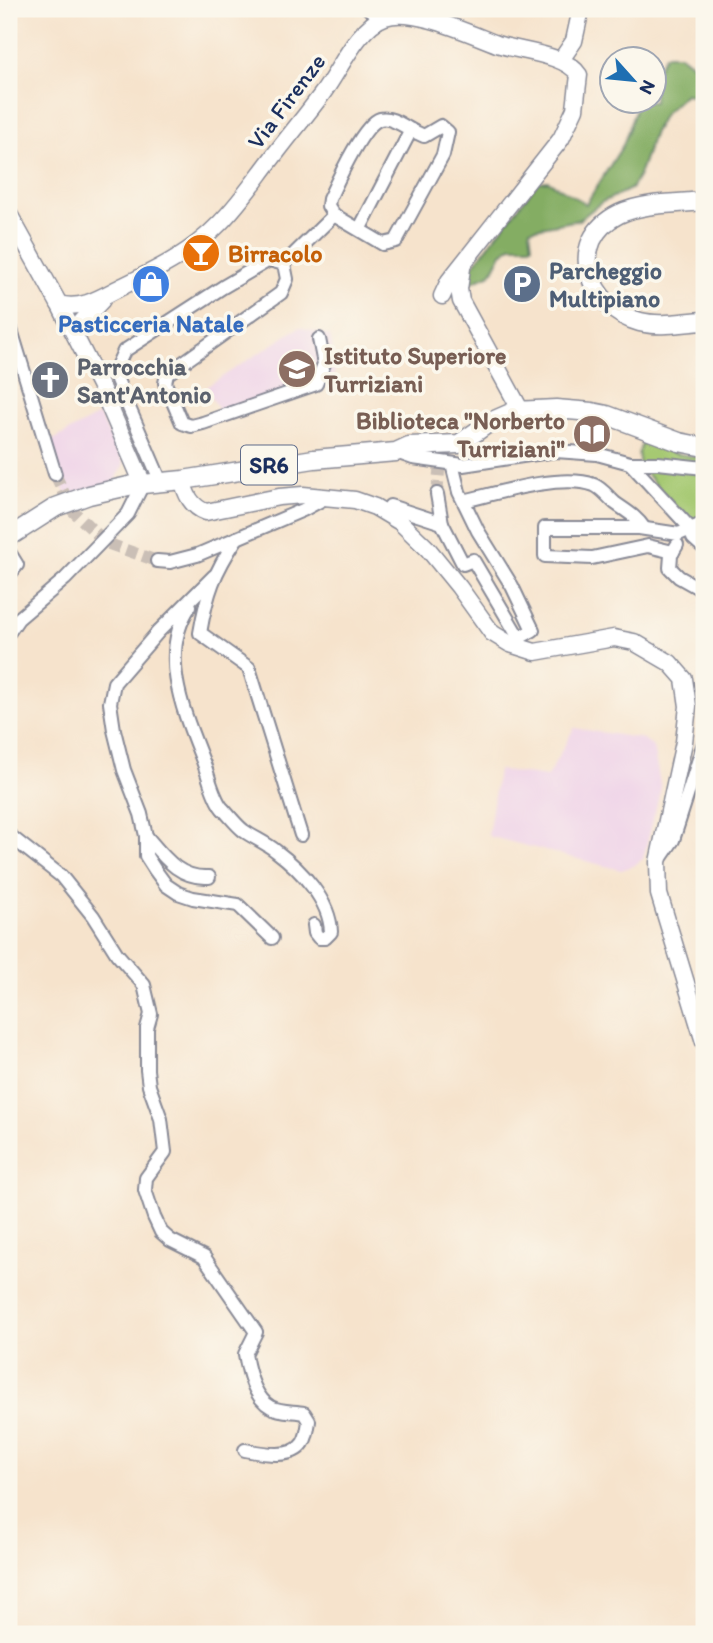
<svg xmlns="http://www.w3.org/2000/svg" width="713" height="1643" font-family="Itim,sans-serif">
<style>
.built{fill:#eed0e8}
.green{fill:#a6c972;stroke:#607c68;stroke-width:2}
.forest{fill:#84ad64;stroke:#506e61;stroke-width:2}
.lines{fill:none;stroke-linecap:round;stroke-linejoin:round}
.street-tunnel{stroke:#cabfb6;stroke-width:12;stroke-dasharray:12 6;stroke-linecap:butt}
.street-casing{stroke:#888995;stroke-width:16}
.secondary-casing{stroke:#888995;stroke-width:19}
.primary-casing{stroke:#888995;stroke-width:21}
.street{stroke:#fff;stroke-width:12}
.secondary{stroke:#fff;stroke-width:16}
.primary{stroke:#fff;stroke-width:18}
.labels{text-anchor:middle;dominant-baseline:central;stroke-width:7;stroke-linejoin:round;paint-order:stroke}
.shield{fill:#fbf7ec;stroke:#5e6b89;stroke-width:2}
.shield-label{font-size:23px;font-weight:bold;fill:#1b2f5e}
.street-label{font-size:24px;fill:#1b2f5e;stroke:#fbf7ec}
.food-label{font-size:24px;font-weight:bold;fill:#c56008;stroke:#fbf7ec;text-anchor:start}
.service-label{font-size:24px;font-weight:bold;fill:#4e5e75;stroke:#fbf7ec;text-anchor:start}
.shop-label{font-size:24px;font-weight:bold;fill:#366cbe;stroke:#fbf7ec}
.education-label{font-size:24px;font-weight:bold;fill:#785e54;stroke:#fbf7ec;text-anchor:start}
.worship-label{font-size:24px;font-weight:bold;fill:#5b616d;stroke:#fbf7ec;text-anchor:start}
</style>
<rect width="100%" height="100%" fill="#fbf7ec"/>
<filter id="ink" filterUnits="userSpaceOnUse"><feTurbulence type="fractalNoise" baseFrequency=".0143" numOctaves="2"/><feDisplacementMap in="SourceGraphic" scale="14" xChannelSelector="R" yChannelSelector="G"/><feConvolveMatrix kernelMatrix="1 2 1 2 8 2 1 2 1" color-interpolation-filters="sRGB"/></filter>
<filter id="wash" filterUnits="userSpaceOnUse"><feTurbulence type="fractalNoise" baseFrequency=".00686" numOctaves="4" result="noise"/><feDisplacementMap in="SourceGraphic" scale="28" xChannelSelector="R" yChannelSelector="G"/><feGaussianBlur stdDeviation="1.57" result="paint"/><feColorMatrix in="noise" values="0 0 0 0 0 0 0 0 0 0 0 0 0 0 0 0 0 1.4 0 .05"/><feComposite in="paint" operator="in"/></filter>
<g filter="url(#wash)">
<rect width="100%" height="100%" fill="#f6e3cc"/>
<g class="built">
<polygon points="300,327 330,336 336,364 334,375 327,387 223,418 206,387"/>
<polygon points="99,415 124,463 113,486 67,498 56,470 51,441"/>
<polygon points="574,728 644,739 653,747 661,788 643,859 633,866 621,870 488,836 498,770 547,777"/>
</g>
<polygon class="green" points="643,442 677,454 704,458 704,518 695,523 686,518 640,467 638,453"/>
<polygon class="forest" points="665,55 680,55 702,72 704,69 704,98 685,94 664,114 654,132 639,175 631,189 602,202 579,220 530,229 532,246 511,246 502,253 491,274 472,282 469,279 471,268 538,182 548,181 586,204 623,145 638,102 654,102 654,75"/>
</g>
<g filter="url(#ink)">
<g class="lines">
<g class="street-tunnel">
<polyline points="55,474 72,510 106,543 157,561"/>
<polyline points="437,494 440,462"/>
</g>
<defs>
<g id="street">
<polyline points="369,9 382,18"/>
<path d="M334,215L328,206L329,199C337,182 363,124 380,119C390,116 402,125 411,130"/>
<polyline points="284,264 334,215 383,244 396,241 443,155 448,132 441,126 424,136 411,130 359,230"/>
<polyline points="9,323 55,474"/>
<polyline points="396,452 413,458 463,465 556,451 597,454 630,463 658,463 704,468"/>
<polyline points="630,463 691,529 693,538 704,548"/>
<polyline points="161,482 117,380 118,364 124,351 223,287 269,260 284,264 287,279 281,293 167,374 165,383 182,423 191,426 203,423 316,384 324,364 319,339"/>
<polyline points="437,494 442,523"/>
<path d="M464,501C497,493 562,473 594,485C603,489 608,497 615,503C626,511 636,516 644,528"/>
<polyline points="386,513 390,506 442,523 463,564 473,560 519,638 533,630 512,586 478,531 459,492 452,464"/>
<path d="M237,538C214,573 207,592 200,633L249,668L301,835"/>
<polyline points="677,545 671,555 670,568 679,577 704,591"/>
<polyline points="9,552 17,565 9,575"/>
<polyline points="673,552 648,546 592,558 545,556 545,528 639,528 679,534 704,523"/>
<polyline points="157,561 170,562 197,555 303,510 327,497"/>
<polyline points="214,576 158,632 114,683 110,703 114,730 124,770 141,814 146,836 146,856 155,870 166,885 178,893 193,898 238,905 272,938"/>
<path d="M190,606C157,655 185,715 204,764C209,777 213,797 222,808C229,815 236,825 244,831C254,838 266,843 276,851C300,869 330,900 331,932L325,938H319L315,933L314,925"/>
<polyline points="9,632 18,619 65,579 128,514 143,484"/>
<path d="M9,835L61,876L93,916L117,954L144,985L151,1014L147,1028V1070L149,1086L161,1119L165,1152L146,1178L145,1190L154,1217L161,1232L170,1240L204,1257L256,1332L245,1354C248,1371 254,1398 271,1407C280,1412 294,1411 304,1413L309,1421C308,1428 307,1437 303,1443C292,1460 261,1453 245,1450"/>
<path d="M146,836C164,857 179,879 209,877"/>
<polyline points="660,859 673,840 704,743"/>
</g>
<g id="secondary">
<polyline points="561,60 574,41 581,9"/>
<polyline points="9,214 59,304 100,385 143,484"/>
<polyline points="462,268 459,289 461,301 521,411"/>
<path d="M59,304C82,311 103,296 123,286C160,268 191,253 220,223C239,204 254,182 270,161C287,138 305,117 322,94C339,72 358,26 385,17C413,7 470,34 497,44C521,52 566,54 579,75L575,109L561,139L449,281L442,296"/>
<polyline points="73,331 102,300"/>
<path d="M183,480C185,494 192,507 206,512L279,497L303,495L355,500L375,507L400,522L428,549L459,587L492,633L510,644L535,652L614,638L634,642L670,663L684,679L688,706L684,742L658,862L659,894L704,1042"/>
</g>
<g id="primary">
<path d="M704,201C677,204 644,202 619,214C564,241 588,308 640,322C660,327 683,322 704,321"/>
<polyline points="9,537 56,507 89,495 133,485 183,480 314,459 396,452 409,446 459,444 490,422 515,411 556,409 592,412 607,415 679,442 704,447"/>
</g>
</defs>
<use href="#street" class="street-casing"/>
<use href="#secondary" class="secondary-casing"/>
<use href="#primary" class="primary-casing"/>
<use href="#street" class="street"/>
<use href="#secondary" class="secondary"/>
<use href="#primary" class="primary"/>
</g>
</g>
<defs>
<symbol id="bar-disc" viewBox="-11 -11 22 22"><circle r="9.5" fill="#e8710a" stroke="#fbf7ec"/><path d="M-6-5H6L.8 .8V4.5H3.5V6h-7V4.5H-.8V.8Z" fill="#fff"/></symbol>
<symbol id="shop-disc" viewBox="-11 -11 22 22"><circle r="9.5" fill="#3f7fe0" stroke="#fbf7ec"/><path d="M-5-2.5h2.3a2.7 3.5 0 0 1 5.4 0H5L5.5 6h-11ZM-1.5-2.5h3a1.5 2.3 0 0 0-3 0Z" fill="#fff"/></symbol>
<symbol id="parking-disc" viewBox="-11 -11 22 22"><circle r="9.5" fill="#5c6f8a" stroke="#fbf7ec"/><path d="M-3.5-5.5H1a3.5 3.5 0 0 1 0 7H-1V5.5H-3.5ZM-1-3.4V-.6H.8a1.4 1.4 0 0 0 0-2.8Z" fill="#fff"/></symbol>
<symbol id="school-disc" viewBox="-11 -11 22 22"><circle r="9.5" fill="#8d6e63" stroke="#fbf7ec"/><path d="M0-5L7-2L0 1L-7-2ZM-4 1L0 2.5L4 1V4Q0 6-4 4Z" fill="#fff"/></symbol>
<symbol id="church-disc" viewBox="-11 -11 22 22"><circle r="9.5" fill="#6b7280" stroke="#fbf7ec"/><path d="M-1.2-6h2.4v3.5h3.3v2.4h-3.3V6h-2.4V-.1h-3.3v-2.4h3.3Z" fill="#fff"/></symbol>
<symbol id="library-disc" viewBox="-11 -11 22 22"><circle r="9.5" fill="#8d6e63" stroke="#fbf7ec"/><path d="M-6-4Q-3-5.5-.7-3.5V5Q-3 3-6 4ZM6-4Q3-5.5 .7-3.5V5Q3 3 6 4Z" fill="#fff"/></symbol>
</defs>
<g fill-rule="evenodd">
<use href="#bar-disc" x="179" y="231" width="44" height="44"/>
<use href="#shop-disc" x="129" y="262" width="44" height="44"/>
<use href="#parking-disc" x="500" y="262" width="44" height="44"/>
<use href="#school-disc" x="275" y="347" width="44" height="44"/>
<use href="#church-disc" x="28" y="358" width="44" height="44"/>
<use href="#library-disc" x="570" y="412" width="44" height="44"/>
</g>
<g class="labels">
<rect class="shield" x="241" y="445.5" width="56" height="39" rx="5"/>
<g class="shield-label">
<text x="269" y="465">SR6</text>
</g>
<g class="street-label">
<text transform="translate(286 101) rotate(-53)">Via Firenze</text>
</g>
<g class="food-label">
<text x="228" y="253">Birracolo</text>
</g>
<g class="service-label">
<text x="549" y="270">Parcheggio<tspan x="549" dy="28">Multipiano</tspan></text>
</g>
<g class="shop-label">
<text x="151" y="323">Pasticceria Natale</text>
</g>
<g class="education-label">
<text x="324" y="355">Istituto Superiore<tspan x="324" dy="28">Turriziani</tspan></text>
<text x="565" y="420" text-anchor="end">Biblioteca "Norberto<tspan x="565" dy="28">Turriziani"</tspan></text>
</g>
<g class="worship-label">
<text x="77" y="366">Parrocchia<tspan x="77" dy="28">Sant'Antonio</tspan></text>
</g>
</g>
<rect width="713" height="1643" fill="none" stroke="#fbf7ec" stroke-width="35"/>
<g transform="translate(633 80) rotate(117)"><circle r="33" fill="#fbf7ec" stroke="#a1a7b3" stroke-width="2"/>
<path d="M0-5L12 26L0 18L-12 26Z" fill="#1f6fb2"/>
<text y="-10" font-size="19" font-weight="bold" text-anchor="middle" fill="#1b2f5e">N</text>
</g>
</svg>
